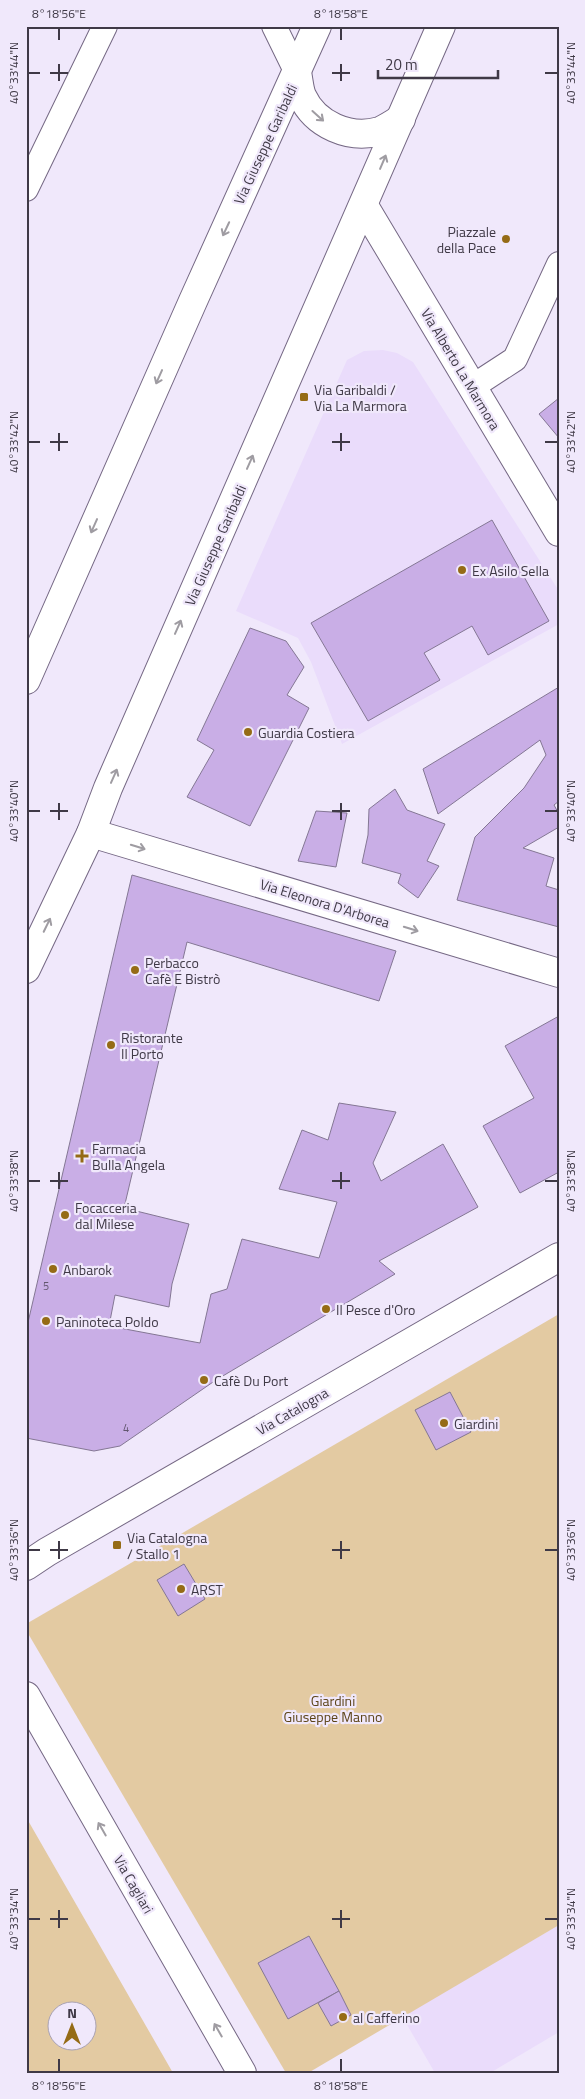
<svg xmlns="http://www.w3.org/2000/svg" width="585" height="2099" font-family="'Titillium Web',sans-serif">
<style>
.built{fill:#eadcfb}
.green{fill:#e3caa2;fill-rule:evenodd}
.building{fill:#c9aee6;stroke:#847794}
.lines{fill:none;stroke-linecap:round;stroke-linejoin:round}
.service-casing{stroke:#756884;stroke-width:26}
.minor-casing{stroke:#756884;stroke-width:30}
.secondary-casing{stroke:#756884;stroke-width:30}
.primary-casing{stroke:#756884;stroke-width:30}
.service{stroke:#fff;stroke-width:24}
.minor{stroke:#fff;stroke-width:28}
.secondary{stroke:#fff;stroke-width:28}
.primary{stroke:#fff;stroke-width:28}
.oneway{stroke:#9f9ca2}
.ticks{fill:none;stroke:#3f3946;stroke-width:2}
.poi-dot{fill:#956b16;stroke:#f0e8fb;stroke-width:2}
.labels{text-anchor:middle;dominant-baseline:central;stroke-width:4.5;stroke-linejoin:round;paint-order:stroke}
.number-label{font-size:11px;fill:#62566e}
.street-label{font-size:14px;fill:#3f3946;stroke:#f0e8fb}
.poi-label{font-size:14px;fill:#3f3946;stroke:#f0e8fb;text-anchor:start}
.park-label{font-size:14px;fill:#5b4317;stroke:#f0e8fb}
.neatline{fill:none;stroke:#3f3946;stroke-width:2}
.ticks-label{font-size:12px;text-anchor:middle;fill:#3f3946}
</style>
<rect width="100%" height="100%" fill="#f0e8fb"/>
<g class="built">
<polygon points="383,350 397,353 413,362 559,591 559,624 342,744 311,662 298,638 236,611 347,360 364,351"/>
<polygon points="559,1925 559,2032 490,2073 435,2073 402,2016"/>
</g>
<g class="green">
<polygon points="559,1314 559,1925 308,2073 286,2073 26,1630 26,1624"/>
<path d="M26,1817L173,2073H26ZM58,2012H88V2042H58Z"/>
</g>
<g class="building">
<polygon points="559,398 559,438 539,414"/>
<polygon points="492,520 549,621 488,655 472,626 424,653 440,680 368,721 311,623"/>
<polygon points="250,628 286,641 304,667 287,695 309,708 250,826 187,797 214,750 197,740"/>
<polygon points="559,687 559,801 554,805 559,814 559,827 523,848 554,858 546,886 559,890 559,927 457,900 475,837 524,788 546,755 540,740 438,814 423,769"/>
<polygon points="395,789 407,810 445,824 427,861 439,866 418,898 398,883 401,874 362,863 368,835 369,809"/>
<polygon points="316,811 347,813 336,867 298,861"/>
<polygon points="132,875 396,951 379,1001 187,942 124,1208 189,1224 172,1284 169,1307 115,1295 109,1326 200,1343 211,1294 227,1289 242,1239 319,1258 337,1202 279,1189 302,1130 328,1140 339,1103 396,1112 373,1163 381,1181 443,1144 478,1207 379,1261 395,1274 216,1380 120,1446 94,1451 26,1438 26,1331"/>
<polygon points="559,1016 559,1172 520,1193 483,1126 534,1098 505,1046"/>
<polygon points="450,1392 471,1432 436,1450 415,1410"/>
<polygon points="184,1564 205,1599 178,1616 157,1580"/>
<polygon points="309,1936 339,1991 288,2019 258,1963"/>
<polygon points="339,1991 351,2015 331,2026 318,2003"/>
</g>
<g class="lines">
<defs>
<g id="service">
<polyline points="274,26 297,73"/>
<polyline points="26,189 105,26"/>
<polyline points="472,387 515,359 559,264"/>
</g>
<polyline id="minor" points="91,833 559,973"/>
<g id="secondary">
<polyline points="364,206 559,532"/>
<polyline points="26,1566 47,1552 559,1257"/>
</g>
<g id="primary">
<path d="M297,73C299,81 299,89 302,96C315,125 350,140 380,131C387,128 394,123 401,119"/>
<polyline points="26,680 193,301 317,26"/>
<polyline points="26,969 91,833 108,788 441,26"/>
<polyline points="26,1696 242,2073"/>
</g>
</defs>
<use href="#service" class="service-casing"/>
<use href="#minor" class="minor-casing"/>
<use href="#secondary" class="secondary-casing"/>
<use href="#primary" class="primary-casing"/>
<use href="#service" class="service"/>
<use href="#minor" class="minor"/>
<use href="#secondary" class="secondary"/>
<use href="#primary" class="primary"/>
</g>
<defs><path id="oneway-shaft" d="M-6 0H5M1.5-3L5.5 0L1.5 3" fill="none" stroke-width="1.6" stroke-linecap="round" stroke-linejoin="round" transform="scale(1.25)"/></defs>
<g class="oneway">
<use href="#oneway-shaft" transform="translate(318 116) rotate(42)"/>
<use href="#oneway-shaft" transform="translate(383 162) rotate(-67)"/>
<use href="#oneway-shaft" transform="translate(226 229) rotate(115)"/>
<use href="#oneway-shaft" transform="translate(159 377) rotate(114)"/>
<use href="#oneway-shaft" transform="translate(250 462) rotate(-66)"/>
<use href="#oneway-shaft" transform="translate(94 526) rotate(114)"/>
<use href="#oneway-shaft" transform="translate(178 627) rotate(-66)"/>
<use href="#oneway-shaft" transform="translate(114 776) rotate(-66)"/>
<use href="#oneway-shaft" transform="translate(138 847) rotate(17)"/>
<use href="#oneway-shaft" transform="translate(47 925) rotate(-64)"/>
<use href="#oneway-shaft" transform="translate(411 929) rotate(17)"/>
<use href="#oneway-shaft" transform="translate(102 1829) rotate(-120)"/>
<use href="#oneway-shaft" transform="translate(218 2030) rotate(-120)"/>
</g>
<path class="ticks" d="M59,28V40M341,28V40M59,64V81M341,64V81M28,73H40M50,73H68M332,73H350M545,73H558M59,433V451M341,433V451M28,442H40M50,442H68M332,442H350M545,442H558M59,803V820M341,803V820M28,811H40M50,811H68M332,811H350M545,811H558M59,1172V1189M341,1172V1189M28,1181H40M50,1181H68M332,1181H350M545,1181H558M59,1541V1559M341,1541V1559M28,1550H40M50,1550H68M332,1550H350M545,1550H558M59,1910V1928M341,1910V1928M28,1919H40M50,1919H68M332,1919H350M545,1919H558M59,2059V2072M341,2059V2072"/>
<g class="poi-dot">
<circle cx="506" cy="239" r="5"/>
<rect x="299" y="392" width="10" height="10" rx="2.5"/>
<circle cx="462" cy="570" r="5"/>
<circle cx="248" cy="732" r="5"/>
<circle cx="135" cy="970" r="5"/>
<circle cx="111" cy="1045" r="5"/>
<path d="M79.5 1148.5h5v5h5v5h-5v5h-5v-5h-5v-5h5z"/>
<circle cx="65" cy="1215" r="5"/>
<circle cx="53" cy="1269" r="5"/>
<circle cx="326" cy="1309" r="5"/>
<circle cx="46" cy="1321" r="5"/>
<circle cx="204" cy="1380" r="5"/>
<circle cx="444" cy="1423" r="5"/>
<rect x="112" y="1540" width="10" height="10" rx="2.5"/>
<circle cx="181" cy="1589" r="5"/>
<circle cx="343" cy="2017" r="5"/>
</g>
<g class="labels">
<g class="number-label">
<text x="46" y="1286">5</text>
<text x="126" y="1428">4</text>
</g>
<g class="street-label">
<text transform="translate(265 144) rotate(-65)">Via Giuseppe Garibaldi</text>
<text transform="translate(461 369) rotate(59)">Via Alberto La Marmora</text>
<text transform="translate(215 545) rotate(-66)">Via Giuseppe Garibaldi</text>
<text transform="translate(325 903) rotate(17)">Via Eleonora D'Arborea</text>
<text transform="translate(292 1411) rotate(-30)">Via Catalogna</text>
<text transform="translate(134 1884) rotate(60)">Via Cagliari</text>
</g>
<g class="poi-label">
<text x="496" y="231" text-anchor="end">Piazzale<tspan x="496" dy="16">della Pace</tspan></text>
<text x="314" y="389">Via Garibaldi /<tspan x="314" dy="16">Via La Marmora</tspan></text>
<text x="472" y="570">Ex Asilo Sella</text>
<text x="258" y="732">Guardia Costiera</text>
<text x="145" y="962">Perbacco<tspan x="145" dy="16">Cafè E Bistrò</tspan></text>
<text x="121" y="1037">Ristorante<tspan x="121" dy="16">Il Porto</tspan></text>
<text x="92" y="1148">Farmacia<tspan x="92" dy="16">Bulla Angela</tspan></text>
<text x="75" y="1207">Focacceria<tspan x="75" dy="16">dal Milese</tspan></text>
<text x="63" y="1269">Anbarok</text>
<text x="336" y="1309">Il Pesce d'Oro</text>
<text x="56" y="1321">Paninoteca Poldo</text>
<text x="214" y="1380">Cafè Du Port</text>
<text x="454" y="1423">Giardini</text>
<text x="127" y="1537">Via Catalogna<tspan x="127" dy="16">/ Stallo 1</tspan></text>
<text x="191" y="1589">ARST</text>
<text x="353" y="2017">al Cafferino</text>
</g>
<g class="park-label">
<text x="333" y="1700">Giardini<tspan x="333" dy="16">Giuseppe Manno</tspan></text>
</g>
</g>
<rect width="585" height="2099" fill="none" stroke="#f0e8fb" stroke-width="55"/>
<g transform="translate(72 2026)"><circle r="24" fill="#f0e8fb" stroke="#a9a2b3"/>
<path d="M0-4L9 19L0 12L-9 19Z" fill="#956b16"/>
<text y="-8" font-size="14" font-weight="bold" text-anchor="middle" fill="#3f3946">N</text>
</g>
<path d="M378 70v8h120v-8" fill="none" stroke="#3f3946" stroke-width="2.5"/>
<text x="385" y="70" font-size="15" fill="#3f3946" stroke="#f0e8fb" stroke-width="4" paint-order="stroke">20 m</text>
<rect x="28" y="28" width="530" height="2044" class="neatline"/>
<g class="ticks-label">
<text x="59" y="18">8°18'56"E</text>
<text x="341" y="18">8°18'58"E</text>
<text transform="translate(14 73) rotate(-90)" y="4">40°33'44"N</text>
<text transform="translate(571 73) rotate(-90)" y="4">40°33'44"N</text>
<text transform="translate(14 442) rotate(-90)" y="4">40°33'42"N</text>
<text transform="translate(571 442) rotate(-90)" y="4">40°33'42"N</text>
<text transform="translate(14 811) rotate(-90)" y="4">40°33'40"N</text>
<text transform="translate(571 811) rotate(-90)" y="4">40°33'40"N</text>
<text transform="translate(14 1181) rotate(-90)" y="4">40°33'38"N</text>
<text transform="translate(571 1181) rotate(-90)" y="4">40°33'38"N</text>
<text transform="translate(14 1550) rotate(-90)" y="4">40°33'36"N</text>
<text transform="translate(571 1550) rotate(-90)" y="4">40°33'36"N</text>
<text transform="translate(14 1919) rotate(-90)" y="4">40°33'34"N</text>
<text transform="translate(571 1919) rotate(-90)" y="4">40°33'34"N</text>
<text x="59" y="2090">8°18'56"E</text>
<text x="341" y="2090">8°18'58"E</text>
</g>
</svg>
